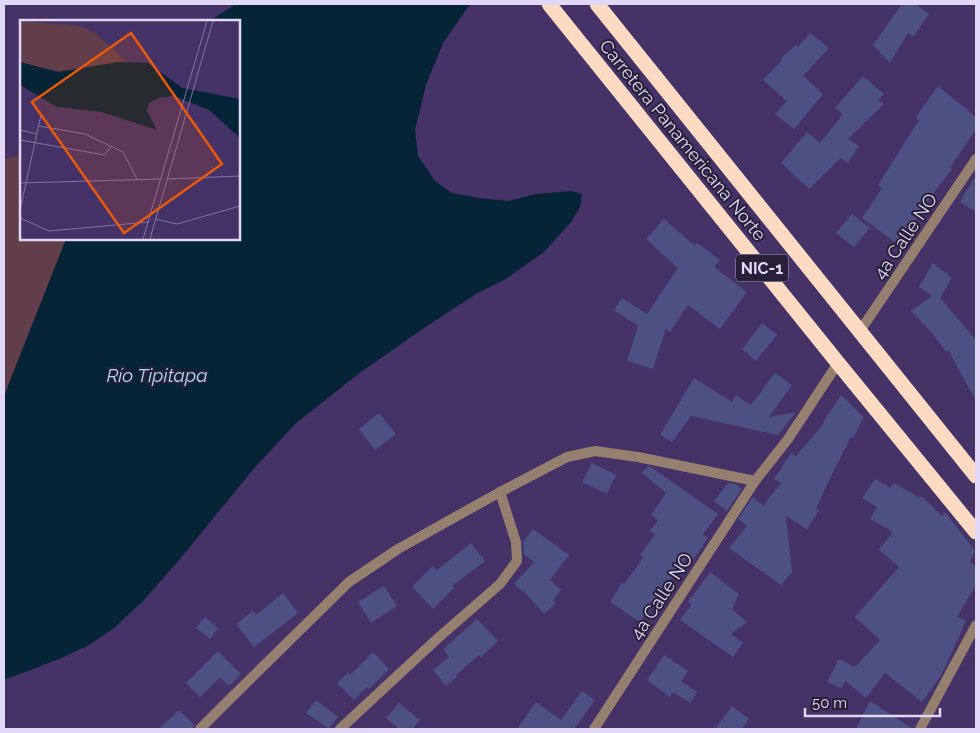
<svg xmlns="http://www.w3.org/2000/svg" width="980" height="733" font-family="Raleway,sans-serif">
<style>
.green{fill:#623e4a}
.water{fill:#052436}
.building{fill:#4c5083}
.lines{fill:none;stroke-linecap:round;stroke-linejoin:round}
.street{stroke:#957f6e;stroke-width:10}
.highway{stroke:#fcdbc2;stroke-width:15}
.labels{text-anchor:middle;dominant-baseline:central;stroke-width:4;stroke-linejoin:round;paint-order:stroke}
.shield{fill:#282038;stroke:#aaa0be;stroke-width:1}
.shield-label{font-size:16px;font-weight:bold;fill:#e1d7f7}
.street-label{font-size:18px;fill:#e1d7f7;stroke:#282038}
.water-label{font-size:19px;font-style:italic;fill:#aad9fa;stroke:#282038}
.inset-road{fill:none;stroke:#8374a0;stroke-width:1}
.view{fill:#e8590c;fill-opacity:0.15;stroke:#e8590c;stroke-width:2.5}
.inset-edge{fill:none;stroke:#e1d7f7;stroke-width:2.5}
</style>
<rect width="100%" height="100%" fill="#453266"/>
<polygon class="green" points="21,155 21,239 66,239 4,396 4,159"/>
<polygon class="water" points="236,4 470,4 443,43 426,85 415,130 418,156 435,181 452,193 479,198 508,201 536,194 571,191 582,194 580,207 571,222 544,252 504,280 476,294 421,330 361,372 296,423 256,466 179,560 143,601 114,628 89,645 59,659 4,680 4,396 66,239 239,239 239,21 211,21 214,18"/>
<g class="building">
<polygon points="902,4 915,4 929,14 913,37 908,33 890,63 873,45"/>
<polygon points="810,33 829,48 803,76 823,94 794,129 775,114 787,101 763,80 782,60 781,58 796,45 798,47"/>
<polygon points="863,76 884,94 878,100 884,104 848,139 859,146 848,163 841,158 809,189 781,163 807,132 820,143 843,114 835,108"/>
<polygon points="938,86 976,117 976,129 950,168 952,169 919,212 922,213 896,243 862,218 882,188 878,185 919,120 916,117"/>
<polygon points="976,175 976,212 960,202"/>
<polygon points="852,214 870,228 854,247 836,233"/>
<polygon points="664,219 695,246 697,243 720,260 714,267 747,292 720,329 688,305 670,332 666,329 653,369 627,361 638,326 614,310 622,298 647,314 678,268 646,239"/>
<polygon points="933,263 952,278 940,298 976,340 976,401 948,350 946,352 932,333 911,311 932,296 919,287"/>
<polygon points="762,323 777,335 756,361 742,349"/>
<polygon points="775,373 792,385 769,417 796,412 778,435 691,416 672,442 660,435 694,378 732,402 736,395 751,405"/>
<polygon points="841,395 864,417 853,438 851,437 831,476 816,509 819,510 807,529 786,516 792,572 781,585 729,548 747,526 738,519 753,497 763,506 781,483 774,479 791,453 796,456 824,423 823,422"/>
<polygon points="379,413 396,434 375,450 359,429"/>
<polygon points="592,463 616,475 607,494 582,482"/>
<polygon points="648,466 651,467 718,514 703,534 708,538 692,561 687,557 669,581 673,584 663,597 658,594 640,622 610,602 622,583 624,584 644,557 640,555 655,534 650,531 658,520 651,515 666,493 642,473"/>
<polygon points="875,479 890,488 894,483 920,498 921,496 942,516 945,512 975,551 970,562 976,567 976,585 957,617 966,621 947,663 940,677 922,702 885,673 866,698 846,681 841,688 827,682 839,659 855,667 880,640 855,617 899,567 879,550 893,532 870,519 877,507 862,498"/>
<polygon points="728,483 736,484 742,489 727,511 714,501"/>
<polygon points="533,529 569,555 550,580 561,590 553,600 556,603 544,614 527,595 514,584 534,562 524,554 523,542"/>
<polygon points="471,543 485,561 452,586 454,588 433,609 412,587 433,566 437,570"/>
<polygon points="710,572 739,594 732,609 747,622 731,634 743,643 733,657 680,620 692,604 688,602"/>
<polygon points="384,586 397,606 371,623 358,602"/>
<polygon points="283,593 298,613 254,647 236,624 253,611 256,615"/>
<polygon points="205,617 218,628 210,639 196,628"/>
<polygon points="477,619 498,641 481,657 479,655 456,675 457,677 446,686 433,670 449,657 443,649"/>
<polygon points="218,651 241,674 229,686 220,677 200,697 186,683"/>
<polygon points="373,652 389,669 369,689 367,687 354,700 337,683 348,673 350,675"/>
<polygon points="664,655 688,671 681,681 697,692 690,703 673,692 670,697 647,680"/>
<polygon points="582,691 595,700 574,729 517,729 536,702 561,720"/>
<polygon points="316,700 338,717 329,729 306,713"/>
<polygon points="870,701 913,729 856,729"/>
<polygon points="399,703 420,720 412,729 399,729 386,718"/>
<polygon points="732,706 749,719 742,729 715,729"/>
<polygon points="179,710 194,725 193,729 159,729"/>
</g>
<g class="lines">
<g class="street">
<polyline points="860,331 976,159"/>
<polyline points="200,729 233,696 349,582 398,549 500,492 567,457 595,451 638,457 755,481"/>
<polyline points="340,729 438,638 500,584 517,561 516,542 500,492"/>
<polyline points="594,729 755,481 788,439 838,363"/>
<polyline points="920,729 976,625"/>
</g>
<g class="highway">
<polyline points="549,4 838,363 976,532"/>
<polyline points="597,4 976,476"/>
</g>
</g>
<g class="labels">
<rect class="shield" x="736" y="254.5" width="52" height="27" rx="4"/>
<g class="shield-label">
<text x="762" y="268">NIC-1</text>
</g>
<g class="street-label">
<text transform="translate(683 140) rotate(51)">Carretera Panamericana Norte</text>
<text transform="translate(905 236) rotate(-56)">4a Calle NO</text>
<text transform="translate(661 596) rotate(-57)">4a Calle NO</text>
</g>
<g class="water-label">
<text x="157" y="375">Río Tipitapa</text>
</g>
</g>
<g transform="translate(20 20)">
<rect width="220" height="220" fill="#453266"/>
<path d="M0,1L61,6L75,13L107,42L46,52L16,48L0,42Z" fill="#623e4a"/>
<path d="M0,42L38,52L98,42L128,43L162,68L220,79V118L189,90L154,76L139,78L129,83L127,91L137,110L82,92L37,87L0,65Z" fill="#052436"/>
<path class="inset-road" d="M19,106L65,114L103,132L117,159M0,110L17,114M0,120L79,134L84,135L92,126M147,159L220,156M0,163L141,159M0,190L21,95M0,198L29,211L129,202M135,199L157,204L220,186M123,219L187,1M130,219L193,1"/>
<path class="view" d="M111,13L202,144L104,213L12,82Z"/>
<rect width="220" height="220" class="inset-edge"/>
</g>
<rect width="980" height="733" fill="none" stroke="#e1d7f7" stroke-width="10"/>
<path d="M805 708v8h135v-8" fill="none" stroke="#e1d7f7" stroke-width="2.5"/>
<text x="812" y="708" font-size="15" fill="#e1d7f7" stroke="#282038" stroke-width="4" paint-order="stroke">50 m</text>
</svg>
